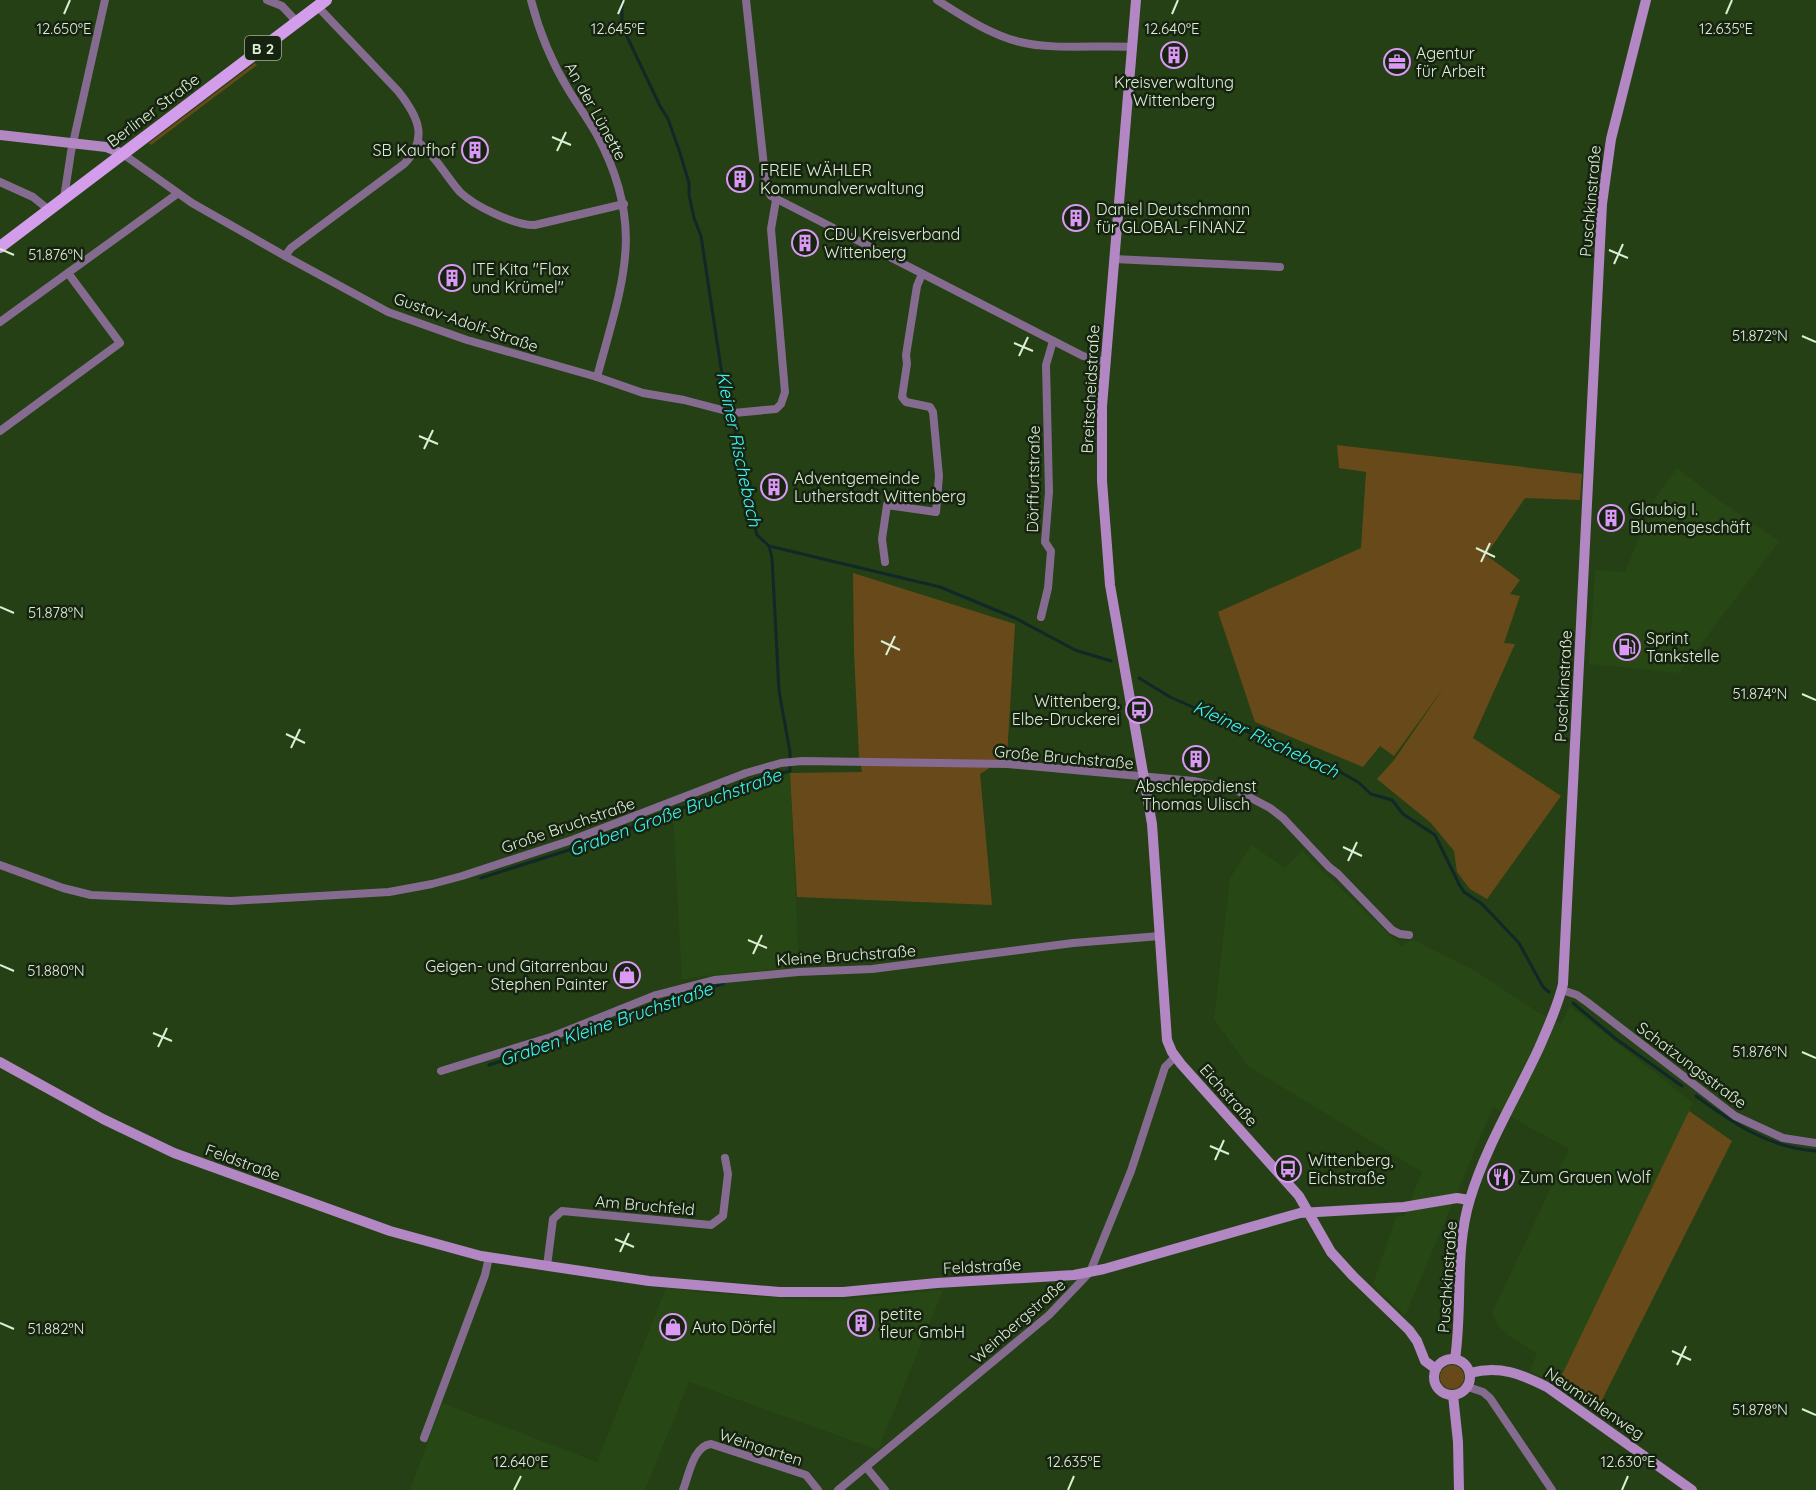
<svg xmlns="http://www.w3.org/2000/svg" width="1816" height="1490" font-family="Quicksand,sans-serif">
<style>
.built{fill:#274815}
.green{fill:#684a1a}
.lines{fill:none;stroke-linecap:round;stroke-linejoin:round}
.stream{stroke:#112828;stroke-width:3}
.street{stroke:#866b91;stroke-width:8}
.secondary{stroke:#b287c4;stroke-width:10}
.primary{stroke:#d49deb;stroke-width:12}
.ticks{fill:none;stroke:#dceed4;stroke-width:2}
.labels{text-anchor:middle;dominant-baseline:central;stroke-width:5;stroke-linejoin:round;paint-order:stroke}
.shield{fill:#162310;stroke:#a1b199;stroke-width:1.5}
.shield-label{font-size:15px;font-weight:bold;fill:#dceed4}
.poi-label{font-size:16px;fill:#dceed4;stroke:#162310;text-anchor:start}
.street-label{font-size:16px;fill:#dceed4;stroke:#162310}
.water-label{font-size:18px;font-style:italic;fill:#3cf6f8;stroke:#162310}
.ticks-label{font-size:15px;text-anchor:middle;fill:#dceed4;stroke:#162310;stroke-width:5;stroke-linejoin:round;paint-order:stroke}
</style>
<rect width="100%" height="100%" fill="#244014"/>
<g class="built">
<polygon points="1677,468 1720,501 1779,541 1679,673 1589,664 1595,570 1625,572 1656,497"/>
<polygon points="790,773 799,967 695,977 682,980 673,813"/>
<polygon points="1252,845 1285,868 1302,851 1402,947 1412,939 1477,972 1539,1013 1561,1024 1570,1006 1693,1103 1558,1384 1530,1371 1537,1353 1508,1335 1499,1327 1492,1313 1569,1149 1493,1107 1405,1316 1373,1284 1396,1217 1404,1216 1422,1172 1248,1066 1214,1019 1230,878"/>
<polygon points="666,1288 704,1293 824,1301 943,1290 878,1450 689,1382 645,1490 410,1490 442,1403 597,1462"/>
</g>
<g class="green">
<polygon points="255,63 257,65 151,145 149,143"/>
<polygon points="1337,445 1582,474 1580,500 1525,498 1486,555 1520,580 1510,594 1520,596 1504,643 1515,644 1473,738 1561,796 1487,899 1470,889 1457,872 1454,851 1431,823 1377,779 1394,760 1445,686 1394,756 1380,746 1363,767 1255,722 1218,612 1361,548 1366,472 1339,468"/>
<polygon points="853,573 1015,624 1007,757 980,774 992,905 797,897 790,773 862,772 859,756 854,653"/>
<polygon points="1689,1111 1732,1141 1600,1404 1560,1379"/>
<circle cx="1452" cy="1377" r="12"/>
</g>
<g class="lines">
<g class="stream">
<polyline points="622,0 622,26 660,106 668,119 679,150 689,183 689,195 694,218 701,236 721,368 742,460 742,479 757,535 769,546 940,587 1015,618 1075,650 1111,661"/>
<polyline points="1139,678 1170,697 1238,727 1283,750 1314,758 1326,764 1358,782 1371,794 1392,800 1403,814 1435,835 1459,884 1464,892 1482,904 1519,943 1543,987 1549,992"/>
<polyline points="481,878 594,842 758,779 790,771 790,752 779,691 772,558 769,546"/>
<polyline points="1573,1003 1616,1039 1682,1086"/>
<polyline points="489,1065 564,1040 667,999 723,984"/>
<path d="M1696,1096C1733,1123 1769,1148 1816,1151"/>
</g>
<g class="street">
<polyline points="267,0 282,6 297,22"/>
<path d="M531,0C539,31 551,61 568,89C577,104 588,119 597,135C647,228 622,283 597,377"/>
<polyline points="746,0 766,185 771,196 1083,356 1106,362"/>
<path d="M937,0C962,16 991,35 1020,42C1051,50 1099,45 1132,47"/>
<path d="M418,142C436,156 445,175 460,192C474,206 516,226 535,225L624,204"/>
<polyline points="123,154 192,203 285,256 388,312 467,340 597,377 643,393 684,400 734,413 776,409 781,404 785,392 771,229 776,200"/>
<polyline points="0,182 33,197 49,210"/>
<polyline points="64,198 71,152 105,0"/>
<path d="M285,256L291,248L404,164C430,138 417,115 398,91L318,7"/>
<polyline points="1114,259 1280,267"/>
<polyline points="0,322 177,194"/>
<polyline points="0,431 120,343 68,273"/>
<polyline points="885,562 882,539 887,505 936,512 939,476 933,412 930,407 906,402 902,397 907,364 906,355 917,286 922,274"/>
<polyline points="1041,617 1048,588 1051,551 1045,542 1049,492 1046,365 1053,341"/>
<polyline points="0,865 63,888 91,895 231,901 389,892 432,884 462,876 572,840 746,773 781,763 802,761 1008,764 1194,781 1236,790 1270,808 1283,818 1329,867 1338,874 1392,930 1400,934 1409,935"/>
<polyline points="1562,990 1577,995 1587,1002 1735,1116 1783,1138 1816,1143"/>
<polyline points="441,1071 551,1037 656,995 714,980 798,972 872,969 1073,943 1160,936"/>
<polyline points="547,1266 553,1219 562,1211 711,1225 723,1216 728,1174 725,1158"/>
<polyline points="1468,1387 1483,1392 1490,1398 1552,1490"/>
<polyline points="424,1438 485,1275 489,1257"/>
<polyline points="866,1467 885,1490"/>
<path d="M683,1490C689,1475 693,1446 711,1444L806,1475L818,1490"/>
<polyline points="838,1490 1049,1315 1090,1272 1131,1171 1165,1067 1175,1057"/>
</g>
<g class="secondary">
<polyline points="1136,0 1102,406 1102,481 1110,585 1152,824 1167,1040 1172,1052 1181,1064 1299,1196 1331,1252 1353,1276 1409,1330 1417,1341 1425,1361 1436,1369"/>
<polyline points="0,135 106,147 123,154"/>
<polyline points="0,1062 103,1119 174,1153 390,1231 481,1256 649,1281 780,1292 843,1292 937,1283 1074,1275 1104,1269 1300,1213 1404,1207 1457,1198 1469,1200"/>
<circle cx="1452" cy="1377" r="18"/>
<path d="M1455,1359C1463,1306 1454,1251 1470,1199C1486,1146 1516,1098 1539,1048C1548,1027 1558,1006 1563,984L1602,204L1611,139L1646,0"/>
<path d="M1470,1373C1500,1365 1521,1374 1547,1387L1692,1490"/>
<polyline points="1453,1395 1458,1442 1459,1490"/>
</g>
<polyline class="primary" points="0,247 326,0"/>
</g>
<path class="ticks" d="M64,14L70,0M618,14L624,0M1172,14L1178,0M1726,14L1732,0M552,137L571,145M557,151L566,132M0,249L14,255M1609,250L1628,258M1614,264L1623,244M1802,336L1816,342M1014,343L1033,351M1019,356L1028,337M419,436L438,444M424,449L433,430M1476,548L1495,557M1481,562L1490,543M0,607L14,613M881,641L900,650M886,655L895,636M1802,694L1816,700M286,734L305,743M291,748L300,729M1343,847L1362,856M1348,861L1357,842M748,940L767,948M753,954L762,935M0,965L14,971M153,1033L172,1041M158,1047L167,1028M1802,1052L1816,1058M1210,1146L1229,1154M1215,1160L1224,1140M615,1239L634,1247M620,1252L629,1233M0,1323L14,1329M1672,1351L1691,1360M1677,1365L1686,1346M1802,1409L1816,1415M514,1490L521,1476M1068,1490L1074,1476M1622,1490L1628,1476"/>
<defs>
<symbol id="building-ring" viewBox="-11 -11 22 22"><circle r="9.5" fill="#162310" stroke="#db99f5" stroke-width="1.5"/><path d="M-4-6H4V6H1V3H-1V6H-4ZM-2.5-4.3h1.7v1.8h-1.7ZM.8-4.3h1.7v1.8H.8ZM-2.5-1h1.7V.8h-1.7ZM.8-1h1.7V.8H.8Z" fill="#db99f5"/></symbol>
<symbol id="office-ring" viewBox="-11 -11 22 22"><circle r="9.5" fill="#162310" stroke="#db99f5" stroke-width="1.5"/><path d="M-6-3h4V-5.5h4V-3h4V5H-6ZM-1-4.5V-3h2v-1.5ZM-6 0V1H6V0Z" fill="#db99f5"/></symbol>
<symbol id="fuel-ring" viewBox="-11 -11 22 22"><circle r="9.5" fill="#162310" stroke="#db99f5" stroke-width="1.5"/><path d="M-5.5-6h7V0h2V4h1.3V-2.5L3-4.5l.8-.8L6-3V5H2.5V1h-1V6h-7ZM-4.2-4.7v3.2H.2V-4.7Z" fill="#db99f5"/></symbol>
<symbol id="bus-ring" viewBox="-11 -11 22 22"><circle r="9.5" fill="#162310" stroke="#db99f5" stroke-width="1.5"/><path d="M-5-6H5V4H4V6H2V4H-2V6H-4V4H-5ZM-3.5-4V0h7V-4ZM-3.5 1.2v1.5H-2V1.2ZM2 1.2v1.5H3.5V1.2Z" fill="#db99f5"/></symbol>
<symbol id="shop-ring" viewBox="-11 -11 22 22"><circle r="9.5" fill="#162310" stroke="#db99f5" stroke-width="1.5"/><path d="M-5-2.5h2.3a2.7 3.5 0 0 1 5.4 0H5L5.5 6h-11ZM-1.5-2.5h3a1.5 2.3 0 0 0-3 0Z" fill="#db99f5"/></symbol>
<symbol id="restaurant-ring" viewBox="-11 -11 22 22"><circle r="9.5" fill="#162310" stroke="#db99f5" stroke-width="1.5"/><path d="M-5-6h1v4h1v-4h1v4h1v-4h1v5L-1.5 .5V6h-2V.5L-5-1ZM5-6V6H3V1.5H1.5Q1.5-4 5-6Z" fill="#db99f5"/></symbol>
</defs>
<g fill-rule="evenodd">
<use href="#building-ring" x="1159" y="40" width="30" height="30"/>
<use href="#office-ring" x="1382" y="47" width="30" height="30"/>
<use href="#building-ring" x="460" y="135" width="30" height="30"/>
<use href="#building-ring" x="725" y="164" width="30" height="30"/>
<use href="#building-ring" x="1061" y="203" width="30" height="30"/>
<use href="#building-ring" x="790" y="228" width="30" height="30"/>
<use href="#building-ring" x="437" y="263" width="30" height="30"/>
<use href="#building-ring" x="759" y="472" width="30" height="30"/>
<use href="#building-ring" x="1596" y="503" width="30" height="30"/>
<use href="#fuel-ring" x="1612" y="632" width="30" height="30"/>
<use href="#bus-ring" x="1124" y="695" width="30" height="30"/>
<use href="#building-ring" x="1181" y="744" width="30" height="30"/>
<use href="#shop-ring" x="612" y="960" width="30" height="30"/>
<use href="#bus-ring" x="1273" y="1154" width="30" height="30"/>
<use href="#restaurant-ring" x="1486" y="1162" width="30" height="30"/>
<use href="#building-ring" x="846" y="1308" width="30" height="30"/>
<use href="#shop-ring" x="658" y="1312" width="30" height="30"/>
</g>
<g class="labels">
<rect class="shield" x="245" y="36" width="36" height="24" rx="4.5"/>
<g class="shield-label">
<text x="263" y="48">B 2</text>
</g>
<g class="poi-label">
<text x="1416" y="53">Agentur<tspan x="1416" dy="18">für Arbeit</tspan></text>
<text x="1174" y="82" text-anchor="middle">Kreisverwaltung<tspan x="1174" dy="18">Wittenberg</tspan></text>
<text x="456" y="150" text-anchor="end">SB Kaufhof</text>
<text x="760" y="170">FREIE WÄHLER<tspan x="760" dy="18">Kommunalverwaltung</tspan></text>
<text x="1096" y="209">Daniel Deutschmann<tspan x="1096" dy="18">für GLOBAL-FINANZ</tspan></text>
<text x="824" y="234">CDU Kreisverband<tspan x="824" dy="18">Wittenberg</tspan></text>
<text x="472" y="269">ITE Kita "Flax<tspan x="472" dy="18">und Krümel"</tspan></text>
<text x="794" y="478">Adventgemeinde<tspan x="794" dy="18">Lutherstadt Wittenberg</tspan></text>
<text x="1630" y="509">Glaubig I.<tspan x="1630" dy="18">Blumengeschäft</tspan></text>
<text x="1646" y="638">Sprint<tspan x="1646" dy="18">Tankstelle</tspan></text>
<text x="1120" y="701" text-anchor="end">Wittenberg,<tspan x="1120" dy="18">Elbe-Druckerei</tspan></text>
<text x="1196" y="786" text-anchor="middle">Abschleppdienst<tspan x="1196" dy="18">Thomas Ulisch</tspan></text>
<text x="608" y="966" text-anchor="end">Geigen- und Gitarrenbau<tspan x="608" dy="18">Stephen Painter</tspan></text>
<text x="1308" y="1160">Wittenberg,<tspan x="1308" dy="18">Eichstraße</tspan></text>
<text x="1520" y="1177">Zum Grauen Wolf</text>
<text x="880" y="1314">petite<tspan x="880" dy="18">fleur GmbH</tspan></text>
<text x="692" y="1327">Auto Dörfel</text>
</g>
<g class="street-label">
<text transform="translate(153 110) rotate(-37)">Berliner Straße</text>
<text transform="translate(596 111) rotate(61)">An der Lünette</text>
<text transform="translate(1590 201) rotate(-85)">Puschkinstraße</text>
<text transform="translate(466 322) rotate(19)">Gustav-Adolf-Straße</text>
<text transform="translate(1090 389) rotate(-87)">Breitscheidstraße</text>
<text transform="translate(1033 479) rotate(-89)">Dörffurtstraße</text>
<text transform="translate(1563 686) rotate(-87)">Puschkinstraße</text>
<text transform="translate(1064 757) rotate(5)">Große Bruchstraße</text>
<text transform="translate(568 825) rotate(-19)">Große Bruchstraße</text>
<text transform="translate(846 955) rotate(-4)">Kleine Bruchstraße</text>
<text transform="translate(1692 1065) rotate(37)">Schatzungsstraße</text>
<text transform="translate(1229 1095) rotate(48)">Eichstraße</text>
<text transform="translate(243 1162) rotate(20)">Feldstraße</text>
<text transform="translate(645 1205) rotate(5)">Am Bruchfeld</text>
<text transform="translate(982 1266) rotate(-3)">Feldstraße</text>
<text transform="translate(1447 1277) rotate(-86)">Puschkinstraße</text>
<text transform="translate(1018 1321) rotate(-41)">Weinbergstraße</text>
<text transform="translate(1595 1403) rotate(34)">Neumühlenweg</text>
<text transform="translate(761 1447) rotate(18)">Weingarten</text>
</g>
<g class="water-label">
<text transform="translate(739 449) rotate(78)">Kleiner Rischebach</text>
<text transform="translate(1266 739) rotate(25)">Kleiner Rischebach</text>
<text transform="translate(675 812) rotate(-20)">Graben Große Bruchstraße</text>
<text transform="translate(606 1024) rotate(-19)">Graben Kleine Bruchstraße</text>
</g>
</g>
<g class="ticks-label">
<text x="618" y="34">12.645°E</text>
<text x="1172" y="34">12.640°E</text>
<text x="64" y="34">12.650°E</text>
<text x="1726" y="34">12.635°E</text>
<text x="56" y="260">51.876°N</text>
<text x="1760" y="341">51.872°N</text>
<text x="56" y="618">51.878°N</text>
<text x="1760" y="699">51.874°N</text>
<text x="56" y="976">51.880°N</text>
<text x="1760" y="1057">51.876°N</text>
<text x="56" y="1334">51.882°N</text>
<text x="1760" y="1415">51.878°N</text>
<text x="521" y="1467">12.640°E</text>
<text x="1074" y="1467">12.635°E</text>
<text x="1628" y="1467">12.630°E</text>
</g>
</svg>
